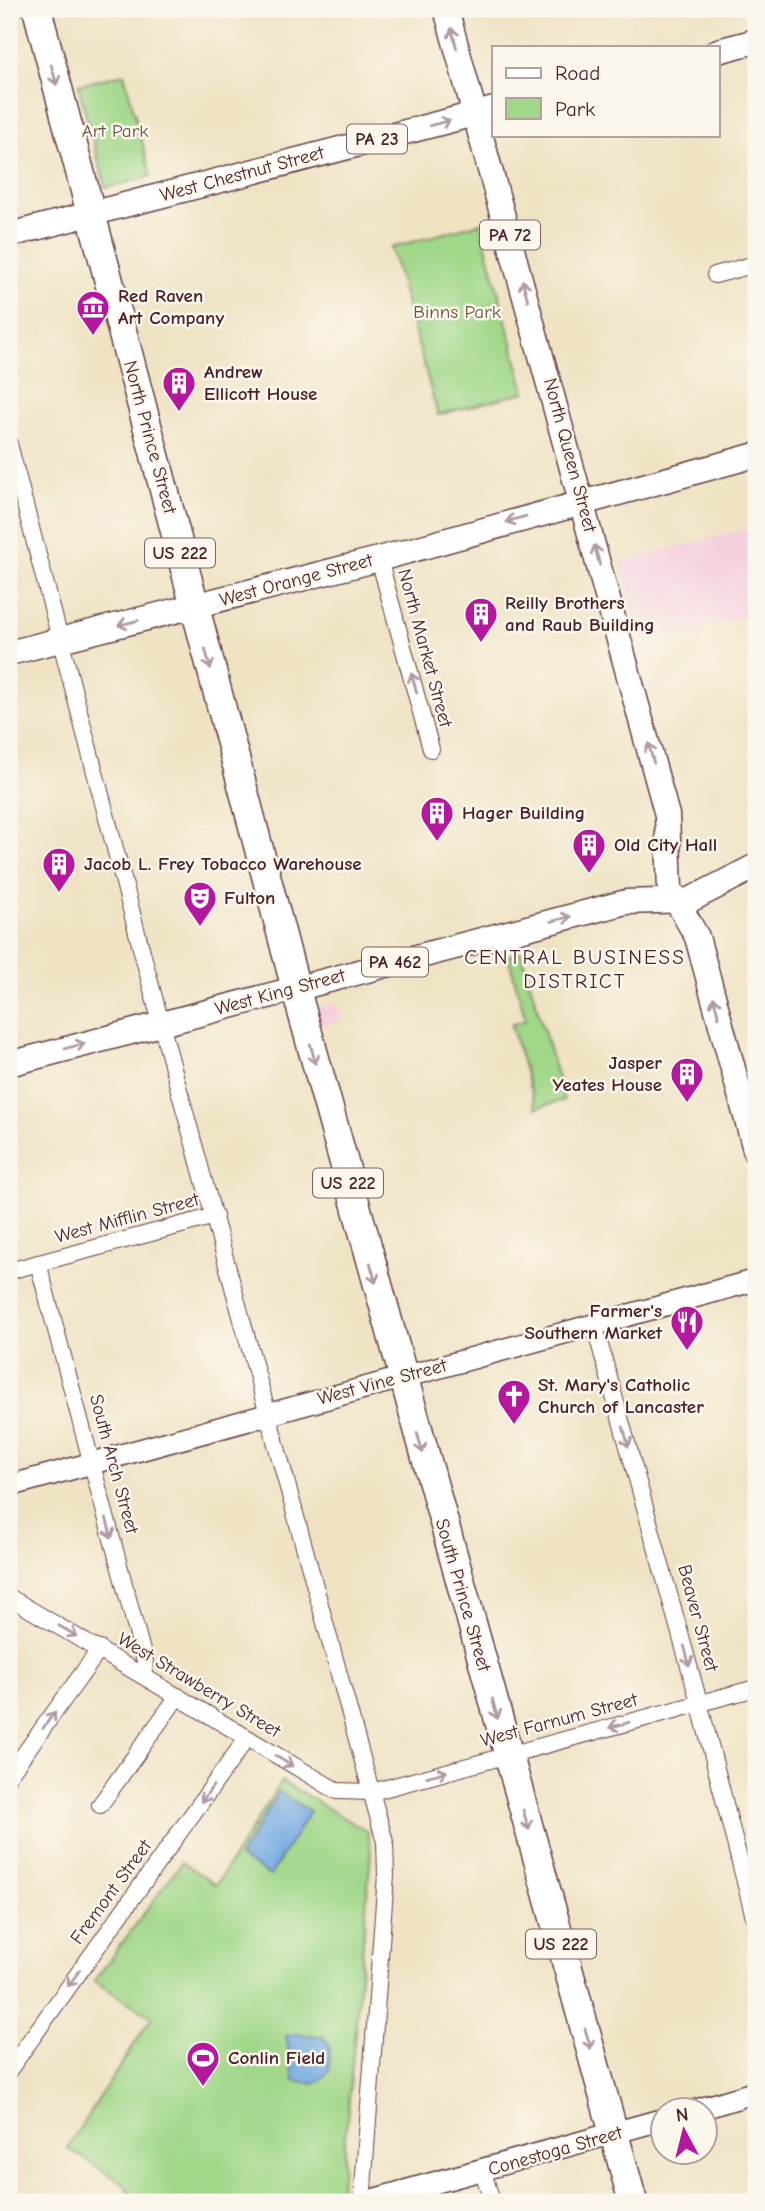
<svg xmlns="http://www.w3.org/2000/svg" width="765" height="2211" font-family="'Comic Neue',sans-serif">
<style>
.built{fill:#f4cfdd}
.green{fill:#a0d789;stroke:#757b5a;stroke-width:2}
.water{fill:#74aae2;stroke:#5f6486;stroke-width:2}
.lines{fill:none;stroke-linecap:round;stroke-linejoin:round}
.street-casing{stroke:#633c42;stroke-width:18}
.secondary-casing{stroke:#633c42;stroke-width:24}
.primary-casing{stroke:#633c42;stroke-width:27}
.highway-casing{stroke:#633c42;stroke-width:31}
.street{stroke:#fff;stroke-width:16}
.secondary{stroke:#fff;stroke-width:21}
.primary{stroke:#fff;stroke-width:24}
.highway{stroke:#fff;stroke-width:28}
.oneway{stroke:#ae9aa0}
.labels{text-anchor:middle;dominant-baseline:central;stroke-width:5;stroke-linejoin:round;paint-order:stroke}
.shield{fill:#fbf7ec;stroke:#7f6065;stroke-width:2}
.shield-label{font-size:18px;font-weight:bold;fill:#4a1f2b}
.park-label{font-size:19px;fill:#645647;stroke:#fbf7ec}
.street-label{font-size:19px;fill:#4a1f2b;stroke:#fbf7ec}
.poi-label{font-size:19px;font-weight:bold;fill:#4a1f2b;stroke:#fbf7ec;text-anchor:start}
.neighbourhood-label{font-size:21px;letter-spacing:2px;fill:#4a1f2b;stroke:#fbf7ec}
</style>
<rect width="100%" height="100%" fill="#fbf7ec"/>
<filter id="ink" filterUnits="userSpaceOnUse"><feTurbulence type="fractalNoise" baseFrequency=".0143" numOctaves="2"/><feDisplacementMap in="SourceGraphic" scale="14" xChannelSelector="R" yChannelSelector="G"/><feConvolveMatrix kernelMatrix="1 2 1 2 8 2 1 2 1" color-interpolation-filters="sRGB"/></filter>
<filter id="wash" filterUnits="userSpaceOnUse"><feTurbulence type="fractalNoise" baseFrequency=".00686" numOctaves="4" result="noise"/><feDisplacementMap in="SourceGraphic" scale="28" xChannelSelector="R" yChannelSelector="G"/><feGaussianBlur stdDeviation="1.57" result="paint"/><feColorMatrix in="noise" values="0 0 0 0 0 0 0 0 0 0 0 0 0 0 0 0 0 1.4 0 .05"/><feComposite in="paint" operator="in"/></filter>
<g filter="url(#wash)">
<rect width="100%" height="100%" fill="#efe3c4"/>
<g class="built">
<polygon points="756,526 756,658 743,617 642,643 621,562"/>
<polygon points="336,1002 342,1020 321,1027 315,1008"/>
</g>
<g class="green">
<polygon points="124,74 151,176 106,188 78,85"/>
<polygon points="480,223 525,392 438,415 391,248"/>
<polygon points="521,952 564,1100 536,1108 511,1025 526,1020 508,956"/>
<polygon points="282,1781 368,1832 371,1853 341,2187 286,2202 134,2202 124,2184 67,2148 152,2017 94,1981 182,1862 216,1885"/>
</g>
<g class="water">
<polygon points="279,1792 310,1811 270,1876 239,1857"/>
<polygon points="294,2034 322,2036 330,2045 329,2072 316,2083 294,2081 286,2036"/>
</g>
</g>
<g filter="url(#ink)">
<g class="lines">
<defs>
<g id="street">
<polyline points="715,275 756,264"/>
<polyline points="9,444 161,1024 385,1842 386,1875 362,2202"/>
<polyline points="379,559 431,749"/>
<polyline points="38,1263 145,1662 143,1675"/>
<polyline points="9,1271 215,1216"/>
<polyline points="594,1324 699,1702 756,1925"/>
<polyline points="9,1597 337,1791 372,1792 756,1688"/>
<polyline points="9,1775 100,1649"/>
<polyline points="100,1805 178,1696"/>
<polyline points="9,2070 247,1738"/>
<polyline points="483,2171 492,2202"/>
</g>
<g id="secondary">
<polyline points="9,1486 756,1280"/>
<polyline points="697,2110 756,2092"/>
<polyline points="365,2202 664,2119"/>
</g>
<g id="primary">
<polyline points="446,9 667,815 670,889 697,937 756,1153"/>
<polyline points="718,51 756,41"/>
<polyline points="9,235 494,109"/>
<polyline points="9,653 379,559 756,455"/>
<polyline points="9,1064 626,902 690,900 756,866"/>
</g>
<polyline id="highway" points="37,9 301,1008 633,2202"/>
</defs>
<use href="#street" class="street-casing"/>
<use href="#secondary" class="secondary-casing"/>
<use href="#primary" class="primary-casing"/>
<use href="#highway" class="highway-casing"/>
<use href="#street" class="street"/>
<use href="#secondary" class="secondary"/>
<use href="#primary" class="primary"/>
<use href="#highway" class="highway"/>
</g>
<defs><path id="oneway-shaft" d="M-6 0H5M1.5-3L5.5 0L1.5 3" fill="none" stroke-width="1.6" stroke-linecap="round" stroke-linejoin="round" transform="scale(1.75)"/></defs>
<g class="oneway">
<use href="#oneway-shaft" transform="translate(454 38) rotate(-105)"/>
<use href="#oneway-shaft" transform="translate(54 75) rotate(75)"/>
<use href="#oneway-shaft" transform="translate(440 123) rotate(-15)"/>
<use href="#oneway-shaft" transform="translate(525 290) rotate(-105)"/>
<use href="#oneway-shaft" transform="translate(516 519) rotate(164)"/>
<use href="#oneway-shaft" transform="translate(597 555) rotate(-105)"/>
<use href="#oneway-shaft" transform="translate(128 623) rotate(166)"/>
<use href="#oneway-shaft" transform="translate(208 659) rotate(75)"/>
<use href="#oneway-shaft" transform="translate(414 683) rotate(-106)"/>
<use href="#oneway-shaft" transform="translate(651 753) rotate(-105)"/>
<use href="#oneway-shaft" transform="translate(561 919) rotate(-15)"/>
<use href="#oneway-shaft" transform="translate(716 1007) rotate(-105)"/>
<use href="#oneway-shaft" transform="translate(75 1046) rotate(-15)"/>
<use href="#oneway-shaft" transform="translate(313 1054) rotate(75)"/>
<use href="#oneway-shaft" transform="translate(373 1273) rotate(75)"/>
<use href="#oneway-shaft" transform="translate(626 1437) rotate(75)"/>
<use href="#oneway-shaft" transform="translate(420 1443) rotate(74)"/>
<use href="#oneway-shaft" transform="translate(109 1528) rotate(75)"/>
<use href="#oneway-shaft" transform="translate(68 1631) rotate(30)"/>
<use href="#oneway-shaft" transform="translate(687 1656) rotate(75)"/>
<use href="#oneway-shaft" transform="translate(495 1709) rotate(75)"/>
<use href="#oneway-shaft" transform="translate(49 1720) rotate(-54)"/>
<use href="#oneway-shaft" transform="translate(619 1725) rotate(165)"/>
<use href="#oneway-shaft" transform="translate(284 1761) rotate(31)"/>
<use href="#oneway-shaft" transform="translate(437 1774) rotate(-15)"/>
<use href="#oneway-shaft" transform="translate(207 1794) rotate(126)"/>
<use href="#oneway-shaft" transform="translate(526 1820) rotate(74)"/>
<use href="#oneway-shaft" transform="translate(74 1978) rotate(126)"/>
<use href="#oneway-shaft" transform="translate(588 2039) rotate(74)"/>
</g>
</g>
<defs>
<symbol id="museum-pin" viewBox="-11 -11 22 30"><path d="M0 17L-7.5 6A9.5 9.5 0 1 1 7.5 6Z" fill="#b5179e" stroke="#fbf7ec"/><path d="M0-6L6-3V-2H-6V-3ZM-5-1h2V3h-2ZM-1-1h2V3h-2ZM3-1h2V3H3ZM-6 4H6V6H-6Z" fill="#fff"/></symbol>
<symbol id="building-pin" viewBox="-11 -11 22 30"><path d="M0 17L-7.5 6A9.5 9.5 0 1 1 7.5 6Z" fill="#b5179e" stroke="#fbf7ec"/><path d="M-4-6H4V6H1V3H-1V6H-4ZM-2.5-4.3h1.7v1.8h-1.7ZM.8-4.3h1.7v1.8H.8ZM-2.5-1h1.7V.8h-1.7ZM.8-1h1.7V.8H.8Z" fill="#fff"/></symbol>
<symbol id="theatre-pin" viewBox="-11 -11 22 30"><path d="M0 17L-7.5 6A9.5 9.5 0 1 1 7.5 6Z" fill="#b5179e" stroke="#fbf7ec"/><path d="M-5-5.5Q0-4 5-5.5V0Q5 5 0 6Q-5 5-5 0ZM-3.3-2.5H-1v1.5H-3.3ZM1-2.5H3.3v1.5H1ZM-2.8 1Q0 5.5 2.8 1Z" fill="#fff"/></symbol>
<symbol id="restaurant-pin" viewBox="-11 -11 22 30"><path d="M0 17L-7.5 6A9.5 9.5 0 1 1 7.5 6Z" fill="#b5179e" stroke="#fbf7ec"/><path d="M-5-6h1v4h1v-4h1v4h1v-4h1v5L-1.5 .5V6h-2V.5L-5-1ZM5-6V6H3V1.5H1.5Q1.5-4 5-6Z" fill="#fff"/></symbol>
<symbol id="church-pin" viewBox="-11 -11 22 30"><path d="M0 17L-7.5 6A9.5 9.5 0 1 1 7.5 6Z" fill="#b5179e" stroke="#fbf7ec"/><path d="M-1.2-6h2.4v3.5h3.3v2.4h-3.3V6h-2.4V-.1h-3.3v-2.4h3.3Z" fill="#fff"/></symbol>
<symbol id="stadium-pin" viewBox="-11 -11 22 30"><path d="M0 17L-7.5 6A9.5 9.5 0 1 1 7.5 6Z" fill="#b5179e" stroke="#fbf7ec"/><path d="M0-5a6.5 5 0 1 0 0 10a6.5 5 0 1 0 0-10ZM-3.5-1.8h7v3.6h-7Z" fill="#fff"/></symbol>
</defs>
<g fill-rule="evenodd">
<use href="#museum-pin" x="74" y="288" width="38" height="52"/>
<use href="#building-pin" x="160" y="364" width="38" height="52"/>
<use href="#building-pin" x="462" y="595" width="38" height="52"/>
<use href="#building-pin" x="418" y="794" width="38" height="52"/>
<use href="#building-pin" x="570" y="826" width="38" height="52"/>
<use href="#building-pin" x="40" y="845" width="38" height="52"/>
<use href="#theatre-pin" x="181" y="879" width="38" height="52"/>
<use href="#building-pin" x="668" y="1055" width="38" height="52"/>
<use href="#restaurant-pin" x="668" y="1303" width="38" height="52"/>
<use href="#church-pin" x="495" y="1377" width="38" height="52"/>
<use href="#stadium-pin" x="184" y="2039" width="38" height="52"/>
</g>
<g class="labels">
<g class="shield">
<rect x="347" y="124.5" width="60" height="29" rx="5"/>
<rect x="480" y="220.5" width="60" height="29" rx="5"/>
<rect x="145" y="538.5" width="70" height="29" rx="5"/>
<rect x="362" y="947.5" width="66" height="29" rx="5"/>
<rect x="313" y="1168.5" width="70" height="29" rx="5"/>
<rect x="526" y="1929.5" width="70" height="29" rx="5"/>
</g>
<g class="shield-label">
<text x="377" y="139">PA 23</text>
<text x="510" y="235">PA 72</text>
<text x="180" y="553">US 222</text>
<text x="395" y="962">PA 462</text>
<text x="348" y="1183">US 222</text>
<text x="561" y="1944">US 222</text>
</g>
<g class="park-label">
<text x="115" y="131">Art Park</text>
<text x="457" y="312">Binns Park</text>
</g>
<g class="street-label">
<text transform="translate(242 174) rotate(-15)">West Chestnut Street</text>
<text transform="translate(150 437) rotate(75)">North Prince Street</text>
<text transform="translate(570 455) rotate(75)">North Queen Street</text>
<text transform="translate(296 580) rotate(-15)">West Orange Street</text>
<text transform="translate(425 648) rotate(75)">North Market Street</text>
<text transform="translate(280 992) rotate(-15)">West King Street</text>
<text transform="translate(127 1218) rotate(-15)">West Mifflin Street</text>
<text transform="translate(382 1382) rotate(-15)">West Vine Street</text>
<text transform="translate(114 1464) rotate(75)">South Arch Street</text>
<text transform="translate(463 1595) rotate(74)">South Prince Street</text>
<text transform="translate(698 1618) rotate(75)">Beaver Street</text>
<text transform="translate(199 1685) rotate(31)">West Strawberry Street</text>
<text transform="translate(559 1720) rotate(-15)">West Farnum Street</text>
<text transform="translate(111 1892) rotate(-54)">Fremont Street</text>
<text transform="translate(555 2151) rotate(-16)">Conestoga Street</text>
</g>
<g class="poi-label">
<text x="118" y="296">Red Raven<tspan x="118" dy="22">Art Company</tspan></text>
<text x="204" y="372">Andrew<tspan x="204" dy="22">Ellicott House</tspan></text>
<text x="505" y="603">Reilly Brothers<tspan x="505" dy="22">and Raub Building</tspan></text>
<text x="462" y="813">Hager Building</text>
<text x="614" y="845">Old City Hall</text>
<text x="84" y="864">Jacob L. Frey Tobacco Warehouse</text>
<text x="224" y="898">Fulton</text>
<text x="662" y="1063" text-anchor="end">Jasper<tspan x="662" dy="22">Yeates House</tspan></text>
<text x="662" y="1311" text-anchor="end">Farmer's<tspan x="662" dy="22">Southern Market</tspan></text>
<text x="538" y="1385">St. Mary's Catholic<tspan x="538" dy="22">Church of Lancaster</tspan></text>
<text x="228" y="2058">Conlin Field</text>
</g>
<g class="neighbourhood-label">
<text x="575" y="957">CENTRAL BUSINESS<tspan x="575" dy="24">DISTRICT</tspan></text>
</g>
</g>
<rect width="765" height="2211" fill="none" stroke="#fbf7ec" stroke-width="35"/>
<rect x="492" y="46" width="228" height="91" fill="#fbf7ec" stroke="#b4a19f" stroke-width="2"/>
<rect x="506" y="68" width="35" height="10" fill="#ffffff" stroke="#b4a19f" stroke-width="2"/>
<text x="555" y="80" font-size="21" fill="#4a1f2b">Road</text>
<rect x="506" y="98" width="35" height="21" fill="#a0d789" stroke="#b4a19f" stroke-width="2"/>
<text x="555" y="116" font-size="21" fill="#4a1f2b">Park</text>
<g transform="translate(684 2131) rotate(353)"><circle r="33" fill="#fbf7ec" stroke="#b4a19f" stroke-width="2"/>
<path d="M0-5L12 26L0 18L-12 26Z" fill="#b5179e"/>
<text y="-10" font-size="19" font-weight="bold" text-anchor="middle" fill="#4a1f2b">N</text>
</g>
</svg>
